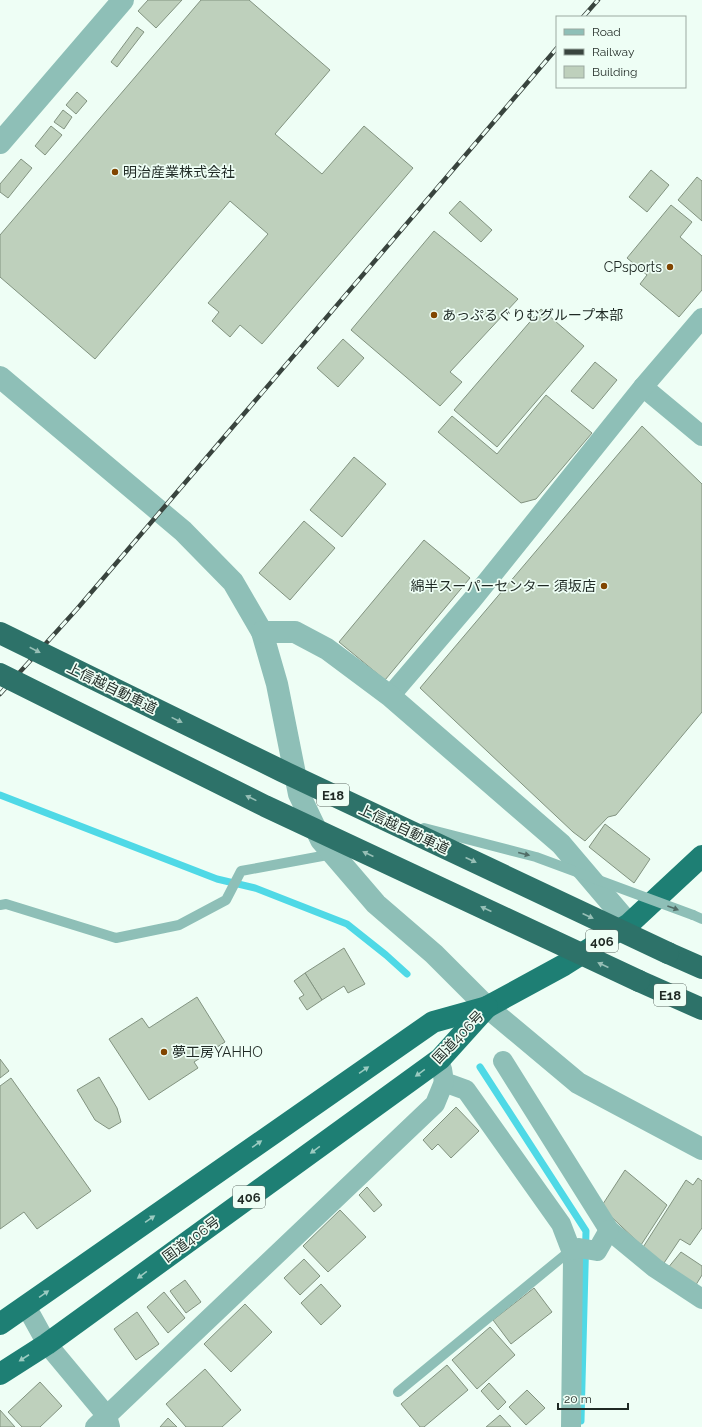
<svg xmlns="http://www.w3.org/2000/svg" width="702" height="1427" font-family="Raleway,'Noto Sans JP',sans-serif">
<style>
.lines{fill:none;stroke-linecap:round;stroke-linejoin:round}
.stream{stroke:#4fd9e6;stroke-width:7}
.building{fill:#bed0bc;stroke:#829380}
.service{stroke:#8ebfb7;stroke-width:10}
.minor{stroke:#8ebfb7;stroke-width:20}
.tertiary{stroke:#8ebfb7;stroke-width:22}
.trunk{stroke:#1e7f74;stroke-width:22}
.motorway{stroke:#2d7269;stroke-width:22}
.rail-casing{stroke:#39443e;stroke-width:4.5}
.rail{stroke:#eefef5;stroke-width:3;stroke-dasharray:9;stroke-linecap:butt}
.service-bridge{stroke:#8ebfb7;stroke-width:10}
.motorway-bridge{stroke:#2d7269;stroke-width:22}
.oneway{fill:#97bfb6}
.oneway2{fill:#516c66}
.oneway3{fill:#9bcbc1}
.poi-dot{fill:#814500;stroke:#eefef5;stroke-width:1.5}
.labels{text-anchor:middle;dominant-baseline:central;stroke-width:3.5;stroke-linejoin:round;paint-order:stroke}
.shield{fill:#eefef5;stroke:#5d6963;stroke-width:1}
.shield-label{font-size:13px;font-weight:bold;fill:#1f2924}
.poi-label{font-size:14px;fill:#1f2924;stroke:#eefef5;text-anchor:start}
.street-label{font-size:14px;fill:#1f2924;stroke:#eefef5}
</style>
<rect width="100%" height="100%" fill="#eefef5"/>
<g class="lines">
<g class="stream">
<polyline points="0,795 217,879 255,888 347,924 386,955 407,974"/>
<polyline points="480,1067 586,1231 581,1421"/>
</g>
</g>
<g class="building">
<polygon points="148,0 182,0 156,28 138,11"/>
<polygon points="201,0 249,0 330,70 275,134 322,174 364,126 413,168 262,344 240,325 230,337 212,321 219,312 208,303 268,234 230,201 95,359 0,277 0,235"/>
<polygon points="137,27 144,32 117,67 111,62"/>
<polygon points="77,92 87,101 76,114 66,105"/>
<polygon points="63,110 72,117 64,129 54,122"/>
<polygon points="51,126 62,135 45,155 35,146"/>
<polygon points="21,159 32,168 8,198 0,192 0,184"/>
<polygon points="651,170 669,185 647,212 629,197"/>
<polygon points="697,177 702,181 702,221 678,200"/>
<polygon points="460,201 492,230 481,242 449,213"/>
<polygon points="671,205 692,222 680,237 702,256 702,290 679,317 640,284 647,275 627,258"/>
<polygon points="434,231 518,299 450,372 462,382 440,406 351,330"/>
<polygon points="541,309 584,346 497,447 454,410"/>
<polygon points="343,339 364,358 338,387 317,368"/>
<polygon points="595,362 617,380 593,409 571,391"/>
<polygon points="546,395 592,433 536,499 521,503 438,432 452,416 497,454"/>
<polygon points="642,426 702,484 702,712 616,815 608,817 585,841 573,832 420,688"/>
<polygon points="354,457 386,484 342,537 310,510"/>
<polygon points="304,521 335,548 290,600 259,573"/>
<polygon points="424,540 470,578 385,680 339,642"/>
<polygon points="605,824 650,859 634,883 589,847"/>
<polygon points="344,948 365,984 348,993 344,986 322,1000 305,973"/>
<polygon points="305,973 322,1000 307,1010 299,998 304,995 294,981"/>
<polygon points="197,997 225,1042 194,1062 198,1068 149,1100 109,1039 142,1018 149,1028"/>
<polygon points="0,1059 9,1071 0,1078"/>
<polygon points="99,1077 117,1108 121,1122 109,1129 95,1120 77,1090"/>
<polygon points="11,1078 91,1191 37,1229 24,1212 0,1229 0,1086"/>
<polygon points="456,1107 479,1131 451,1158 438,1144 432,1150 423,1140"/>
<polygon points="625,1170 667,1205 641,1245 601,1207"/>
<polygon points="698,1178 702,1181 702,1228 690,1245 680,1239 662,1266 640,1252 686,1180 693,1185"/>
<polygon points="367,1187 382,1205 374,1212 359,1195"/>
<polygon points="340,1210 366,1237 328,1272 303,1246"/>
<polygon points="681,1252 702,1266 702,1275 694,1288 667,1269"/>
<polygon points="304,1259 320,1276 300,1295 284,1278"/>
<polygon points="185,1280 201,1302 186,1313 170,1291"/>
<polygon points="321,1284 341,1306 321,1325 301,1303"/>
<polygon points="534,1288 552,1312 511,1344 493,1320"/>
<polygon points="164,1292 185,1318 168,1333 147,1307"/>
<polygon points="245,1304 272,1332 231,1372 204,1344"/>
<polygon points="137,1312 159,1344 136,1360 114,1329"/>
<polygon points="490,1327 515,1355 477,1389 452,1360"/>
<polygon points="447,1365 468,1390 424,1427 420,1427 401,1404"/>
<polygon points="205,1369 241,1410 222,1427 186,1427 166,1404"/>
<polygon points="40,1382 62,1406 40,1427 22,1427 8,1412"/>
<polygon points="489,1383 506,1402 498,1410 481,1391"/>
<polygon points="527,1390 545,1408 526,1425 509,1407"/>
<polygon points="0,1410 15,1427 0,1427"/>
<polygon points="500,1415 511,1427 486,1427"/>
<polygon points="168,1418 177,1427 160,1427"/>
</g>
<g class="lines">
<g class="service">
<polyline points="0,905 6,904 116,938 179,925 226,900 241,871 333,854"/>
<polyline points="693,915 702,919"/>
<polyline points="398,1392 571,1250"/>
</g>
<g class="minor">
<polyline points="643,387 702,436"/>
<polyline points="390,696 472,600 643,387 702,318"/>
<polyline points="503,1061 609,1230 655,1268 702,1299"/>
<polyline points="442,1069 444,1082 466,1090 561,1224 571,1250 573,1259 571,1427"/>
<polyline points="571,1250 579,1248 597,1251 609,1230"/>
<polyline points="26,1306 47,1344 107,1416 110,1427"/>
<polyline points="95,1427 435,1104 444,1082"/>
</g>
<g class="tertiary">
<polyline points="0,143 123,0"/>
<polyline points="0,377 183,531 233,582 262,632 277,684 299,794 321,840 376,904 434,954 487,1007 578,1083 702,1149"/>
<polyline points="262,632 295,632 327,649 390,696 561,844 629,924"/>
</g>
<g class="trunk">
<polyline points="0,1324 433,1022 487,1007 564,965 629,924 702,856"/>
<polyline points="0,1374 47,1344 440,1059 487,1007"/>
</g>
<g class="motorway">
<polyline points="668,953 702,968"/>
<polyline points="639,981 702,1009"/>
</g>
<defs>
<g id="rail">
<polyline points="583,17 598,0"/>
<polyline points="0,694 77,609 557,48"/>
</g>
</defs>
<use href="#rail" class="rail-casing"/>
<use href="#rail" class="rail"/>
<polyline class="service-bridge" points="424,828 536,857 693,915"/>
<g class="motorway-bridge">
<polyline points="0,633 282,771 668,953"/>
<polyline points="0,674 265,806 639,981"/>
</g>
</g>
<defs><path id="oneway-solid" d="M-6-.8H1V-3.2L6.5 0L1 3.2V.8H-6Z"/></defs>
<g class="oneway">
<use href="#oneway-solid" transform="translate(35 650) rotate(27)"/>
<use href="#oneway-solid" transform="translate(177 720) rotate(26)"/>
<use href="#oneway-solid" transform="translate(251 798) rotate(-154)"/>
<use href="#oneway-solid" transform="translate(368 854) rotate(-155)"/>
<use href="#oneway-solid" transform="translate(471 860) rotate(25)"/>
<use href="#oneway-solid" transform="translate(486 909) rotate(-155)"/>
<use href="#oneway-solid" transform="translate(588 916) rotate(25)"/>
<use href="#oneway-solid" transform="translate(603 965) rotate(-155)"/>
</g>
<g class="oneway2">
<use href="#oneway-solid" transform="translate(524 854) rotate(14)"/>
<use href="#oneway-solid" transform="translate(673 908) rotate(20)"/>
</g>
<g class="oneway3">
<use href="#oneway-solid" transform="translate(364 1070) rotate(-35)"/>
<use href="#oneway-solid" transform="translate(420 1073) rotate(144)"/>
<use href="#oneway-solid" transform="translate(257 1144) rotate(-35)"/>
<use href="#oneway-solid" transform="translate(315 1150) rotate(144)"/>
<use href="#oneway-solid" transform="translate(150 1219) rotate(-35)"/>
<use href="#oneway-solid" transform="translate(142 1275) rotate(144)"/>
<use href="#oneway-solid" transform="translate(44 1294) rotate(-35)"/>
<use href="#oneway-solid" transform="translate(24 1358) rotate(147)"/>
</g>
<g class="poi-dot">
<circle cx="115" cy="172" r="4"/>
<circle cx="670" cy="267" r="4"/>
<circle cx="434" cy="315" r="4"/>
<circle cx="604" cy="586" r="4"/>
<circle cx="164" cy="1052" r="4"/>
</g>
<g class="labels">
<g class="shield">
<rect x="317" y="784" width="32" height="22" rx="3"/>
<rect x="586" y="930" width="32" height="22" rx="3"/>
<rect x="654" y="984" width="32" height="22" rx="3"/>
<rect x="233" y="1186" width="32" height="22" rx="3"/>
</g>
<g class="shield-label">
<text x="333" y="795">E18</text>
<text x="602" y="941">406</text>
<text x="670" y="995">E18</text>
<text x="249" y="1197">406</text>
</g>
<g class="poi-label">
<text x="123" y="172">明治産業株式会社</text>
<text x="662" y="267" text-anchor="end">CPsports</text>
<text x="442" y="315">あっぷるぐりむグループ本部</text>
<text x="596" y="586" text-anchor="end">綿半スーパーセンター 須坂店</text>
<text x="172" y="1052">夢工房YAHHO</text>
</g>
<g class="street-label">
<text transform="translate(112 688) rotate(26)">上信越自動車道</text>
<text transform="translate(404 829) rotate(25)">上信越自動車道</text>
<text transform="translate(458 1037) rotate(-46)">国道406号</text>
<text transform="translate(191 1239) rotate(-36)">国道406号</text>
</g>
</g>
<rect x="556" y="16" width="130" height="72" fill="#eefef5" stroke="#9ba9a1"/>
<rect x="564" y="29" width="20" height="6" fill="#8ebfb7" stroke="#9ba9a1"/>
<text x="592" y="36" font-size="12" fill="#1f2924">Road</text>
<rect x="564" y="49" width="20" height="6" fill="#39443e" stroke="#9ba9a1"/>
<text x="592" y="56" font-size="12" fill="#1f2924">Railway</text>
<rect x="564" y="66" width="20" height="12" fill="#bed0bc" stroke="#9ba9a1"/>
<text x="592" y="76" font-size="12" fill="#1f2924">Building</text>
<path d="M558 1403v6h70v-6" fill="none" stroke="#1f2924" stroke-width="2"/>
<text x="564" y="1403" font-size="12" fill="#1f2924" stroke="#eefef5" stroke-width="3" paint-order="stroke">20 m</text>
</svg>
